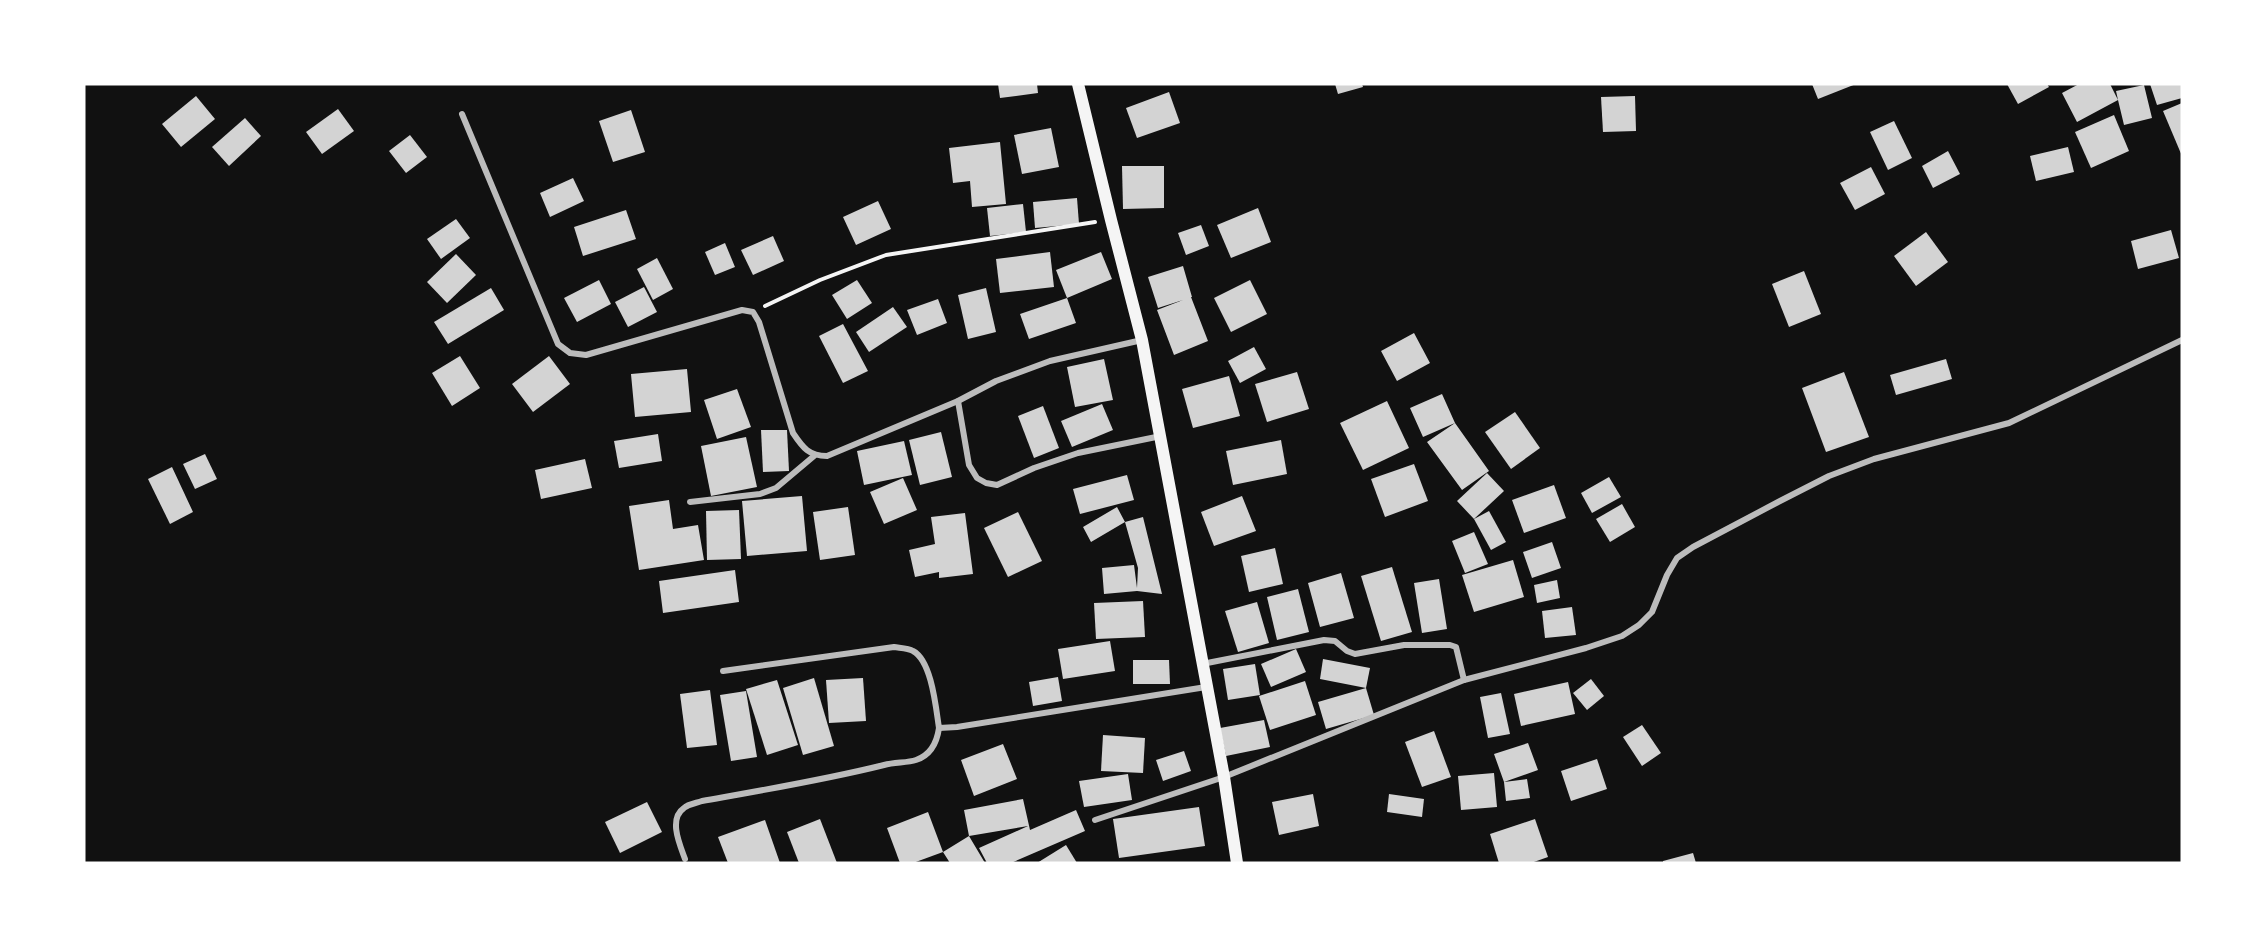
<svg xmlns="http://www.w3.org/2000/svg" width="2266" height="947" font-family="'Nunito Sans',sans-serif">
<style>
.building{fill:#d3d3d3}
.lines{fill:none;stroke-linecap:round;stroke-linejoin:round}
.path{stroke:#f5f5f5;stroke-width:4}
.minor{stroke:#bcbcbc;stroke-width:6}
.secondary{stroke:#f5f5f5;stroke-width:12}
</style>
<rect width="100%" height="100%" fill="#111"/>
<g class="building">
<polygon points="998,84 1037,84 1038,93 1000,98"/>
<polygon points="1335,84 1362,84 1363,87 1338,94"/>
<polygon points="1812,84 1856,84 1818,99"/>
<polygon points="2007,84 2047,84 2049,87 2018,104"/>
<polygon points="2079,84 2110,84 2118,100 2116,91 2144,85 2152,118 2124,125 2118,100 2077,122 2062,93"/>
<polygon points="2150,84 2182,84 2182,98 2157,105"/>
<polygon points="1169,92 1180,123 1137,138 1126,108"/>
<polygon points="196,96 215,119 181,147 162,124"/>
<polygon points="1635,96 1636,131 1603,132 1601,97"/>
<polygon points="2182,103 2182,156 2163,111"/>
<polygon points="338,109 354,131 322,154 306,132"/>
<polygon points="631,110 645,152 613,162 599,121"/>
<polygon points="2114,115 2129,151 2091,168 2075,132"/>
<polygon points="245,118 261,136 229,166 212,147"/>
<polygon points="1894,121 1912,158 1888,170 1870,132"/>
<polygon points="1051,128 1059,167 1022,174 1014,135"/>
<polygon points="410,135 427,157 406,173 389,151"/>
<polygon points="1000,142 1006,204 972,207 970,181 953,183 949,148"/>
<polygon points="2068,147 2074,172 2036,181 2030,156"/>
<polygon points="1948,151 1960,174 1933,188 1922,166"/>
<polygon points="1122,166 1164,166 1164,208 1123,209"/>
<polygon points="1871,167 1885,194 1855,210 1840,183"/>
<polygon points="573,178 584,201 550,217 540,193"/>
<polygon points="1077,198 1079,224 1035,228 1033,202"/>
<polygon points="878,201 891,229 856,245 843,217"/>
<polygon points="1023,204 1026,232 990,236 987,208"/>
<polygon points="1258,208 1271,242 1231,258 1217,225"/>
<polygon points="626,210 636,239 583,256 574,227"/>
<polygon points="456,219 470,238 441,259 427,239"/>
<polygon points="1201,225 1209,246 1186,255 1178,233"/>
<polygon points="2171,230 2179,258 2138,269 2131,241"/>
<polygon points="1926,232 1948,262 1916,286 1894,256"/>
<polygon points="773,236 784,261 753,275 741,250"/>
<polygon points="725,243 735,267 715,275 705,252"/>
<polygon points="1050,252 1054,287 1000,293 996,259"/>
<polygon points="1101,252 1112,279 1067,298 1056,270"/>
<polygon points="456,254 476,275 447,303 427,282"/>
<polygon points="657,258 673,289 653,300 637,269"/>
<polygon points="1183,266 1192,297 1191,297 1208,341 1174,355 1157,310 1183,300 1158,308 1148,277"/>
<polygon points="1804,271 1821,314 1789,327 1772,284"/>
<polygon points="599,280 611,304 577,322 564,298"/>
<polygon points="857,280 872,303 847,319 832,295"/>
<polygon points="1250,280 1267,314 1231,332 1214,298"/>
<polygon points="644,287 657,312 628,327 615,302"/>
<polygon points="491,288 504,310 448,344 434,322"/>
<polygon points="986,288 996,332 968,339 958,295"/>
<polygon points="1067,298 1076,323 1029,339 1020,314"/>
<polygon points="938,299 947,323 917,335 907,310"/>
<polygon points="893,307 907,327 869,352 856,332"/>
<polygon points="843,324 868,371 843,383 819,336"/>
<polygon points="1414,333 1430,363 1397,381 1381,351"/>
<polygon points="1254,347 1266,369 1240,383 1228,361"/>
<polygon points="460,356 480,388 452,406 432,373"/>
<polygon points="549,356 570,384 533,412 512,384"/>
<polygon points="1104,359 1113,400 1075,407 1067,367"/>
<polygon points="1946,359 1952,379 1896,395 1890,375"/>
<polygon points="687,369 691,412 635,417 631,374"/>
<polygon points="1297,372 1309,409 1267,422 1255,384"/>
<polygon points="1844,372 1869,437 1826,452 1802,388"/>
<polygon points="1229,376 1240,416 1193,428 1182,389"/>
<polygon points="737,389 751,427 717,439 704,400"/>
<polygon points="1442,394 1455,423 1489,471 1462,490 1427,442 1455,423 1423,437 1410,408"/>
<polygon points="1387,401 1409,448 1363,470 1340,423"/>
<polygon points="1102,404 1113,430 1072,447 1061,421"/>
<polygon points="1043,406 1059,448 1034,458 1018,416"/>
<polygon points="1515,412 1540,448 1511,469 1485,432"/>
<polygon points="761,430 787,430 789,471 763,472"/>
<polygon points="941,432 952,477 920,485 909,440"/>
<polygon points="658,434 662,461 619,468 614,441"/>
<polygon points="746,437 757,487 711,496 701,446"/>
<polygon points="1281,440 1287,474 1233,485 1226,451"/>
<polygon points="904,441 912,475 864,485 857,451"/>
<polygon points="205,454 217,479 195,489 183,464"/>
<polygon points="585,459 592,488 541,499 535,470"/>
<polygon points="1414,464 1428,501 1385,517 1371,479"/>
<polygon points="172,467 193,512 170,524 148,479"/>
<polygon points="1487,473 1504,491 1474,519 1457,501"/>
<polygon points="1127,475 1134,500 1080,514 1073,489"/>
<polygon points="1609,477 1621,497 1592,513 1581,493"/>
<polygon points="903,478 917,510 884,524 870,492"/>
<polygon points="1554,485 1566,518 1524,533 1512,500"/>
<polygon points="802,496 807,551 747,556 742,501"/>
<polygon points="1242,496 1256,531 1214,546 1201,512"/>
<polygon points="669,500 673,529 698,525 704,560 639,570 629,506"/>
<polygon points="1622,504 1635,527 1610,542 1596,519"/>
<polygon points="848,507 855,555 820,560 813,512"/>
<polygon points="1117,507 1125,522 1143,517 1162,594 1137,591 1104,594 1102,568 1134,565 1137,588 1138,568 1125,522 1091,542 1083,527"/>
<polygon points="739,510 741,559 707,560 706,511"/>
<polygon points="1489,511 1506,542 1491,550 1474,519"/>
<polygon points="1018,512 1042,561 1008,577 984,528"/>
<polygon points="965,513 973,574 939,578 939,572 915,577 909,550 935,544 931,517"/>
<polygon points="1474,532 1488,564 1465,573 1452,541"/>
<polygon points="1552,542 1561,568 1532,578 1523,552"/>
<polygon points="1275,548 1283,584 1249,592 1241,556"/>
<polygon points="1513,560 1524,597 1474,612 1462,575"/>
<polygon points="1392,567 1412,632 1381,641 1361,576"/>
<polygon points="735,570 739,602 663,613 659,581"/>
<polygon points="1341,573 1354,618 1320,627 1308,583"/>
<polygon points="1439,579 1447,629 1422,633 1414,583"/>
<polygon points="1557,580 1560,598 1537,603 1534,585"/>
<polygon points="1298,589 1309,632 1277,640 1267,597"/>
<polygon points="1143,601 1145,637 1096,639 1094,603"/>
<polygon points="1257,602 1269,643 1238,652 1225,611"/>
<polygon points="1572,607 1576,635 1545,638 1542,611"/>
<polygon points="1110,641 1115,671 1063,679 1058,649"/>
<polygon points="1296,649 1306,672 1271,687 1261,664"/>
<polygon points="1323,659 1370,668 1366,688 1320,679"/>
<polygon points="1133,660 1169,660 1170,684 1133,684"/>
<polygon points="1255,664 1260,695 1228,700 1223,669"/>
<polygon points="1058,677 1062,701 1033,706 1029,682"/>
<polygon points="814,678 834,746 803,755 783,688"/>
<polygon points="863,678 866,721 829,723 826,680"/>
<polygon points="1591,679 1604,696 1587,710 1573,693"/>
<polygon points="777,680 798,745 767,755 746,689"/>
<polygon points="1305,681 1316,715 1270,730 1259,696"/>
<polygon points="1568,682 1575,714 1521,726 1514,694"/>
<polygon points="1366,688 1374,715 1326,729 1318,702"/>
<polygon points="710,690 717,745 687,748 680,694"/>
<polygon points="746,691 757,757 731,761 720,695"/>
<polygon points="1501,693 1510,734 1488,738 1480,697"/>
<polygon points="1264,720 1270,747 1226,756 1220,728"/>
<polygon points="1642,725 1661,753 1642,766 1623,737"/>
<polygon points="1434,731 1451,777 1422,787 1405,742"/>
<polygon points="1103,735 1145,738 1143,773 1101,771"/>
<polygon points="1528,743 1538,770 1504,782 1527,779 1530,798 1506,801 1504,782 1494,754"/>
<polygon points="1003,744 1017,779 974,796 961,760"/>
<polygon points="1184,751 1191,771 1163,781 1156,760"/>
<polygon points="1597,759 1607,789 1571,801 1561,771"/>
<polygon points="1494,773 1497,807 1461,810 1458,776"/>
<polygon points="1128,774 1132,800 1084,807 1079,781"/>
<polygon points="1313,794 1319,826 1279,835 1272,802"/>
<polygon points="1389,794 1424,799 1422,817 1387,812"/>
<polygon points="1023,799 1030,830 1076,810 1085,831 1011,863 987,863 979,848 1028,826 969,836 985,863 950,863 943,852 969,836 964,810"/>
<polygon points="647,802 662,832 620,853 605,822"/>
<polygon points="1199,807 1205,846 1119,858 1113,819"/>
<polygon points="928,812 943,852 913,863 900,863 887,828"/>
<polygon points="820,819 837,863 799,863 787,832"/>
<polygon points="1535,819 1548,857 1531,863 1499,863 1490,834"/>
<polygon points="765,820 780,863 728,863 718,837"/>
<polygon points="1066,845 1077,863 1037,863"/>
<polygon points="1693,853 1696,863 1663,863 1663,861"/>
</g>
<g class="lines">
<polyline class="path" points="765,306 820,280 886,255 1095,222"/>
<g class="minor">
<path d="M462,114L558,344L570,353L586,355L742,310L753,312L759,322L793,433C803,448 809,456 827,456L958,401L996,381L1050,361L1142,340"/>
<polyline points="958,401 969,465 977,478 986,483 997,485 1034,468 1078,453 1161,436"/>
<polyline points="690,502 760,494 776,488 814,456"/>
<polyline points="1202,664 1324,640 1335,641 1347,651 1355,654 1404,645 1450,645 1456,647 1464,680 1586,648 1622,636 1639,625 1652,612 1667,575 1677,558 1693,547 1780,501 1829,476 1874,459 2009,423 2182,340"/>
<path d="M723,671L894,647C899,648 908,648 913,651C932,661 936,709 939,728L957,727L1206,687"/>
<polyline points="1095,820 1224,777 1464,680"/>
<path d="M685,859C680,845 668,819 684,808C688,804 697,803 702,801C764,790 824,780 884,765C895,762 907,763 916,760C931,755 937,742 939,728"/>
</g>
<polyline class="secondary" points="1078,84 1111,220 1142,340 1224,777 1237,863"/>
</g>
<rect width="2266" height="947" fill="none" stroke="#ffffff" stroke-width="171"/>
</svg>
